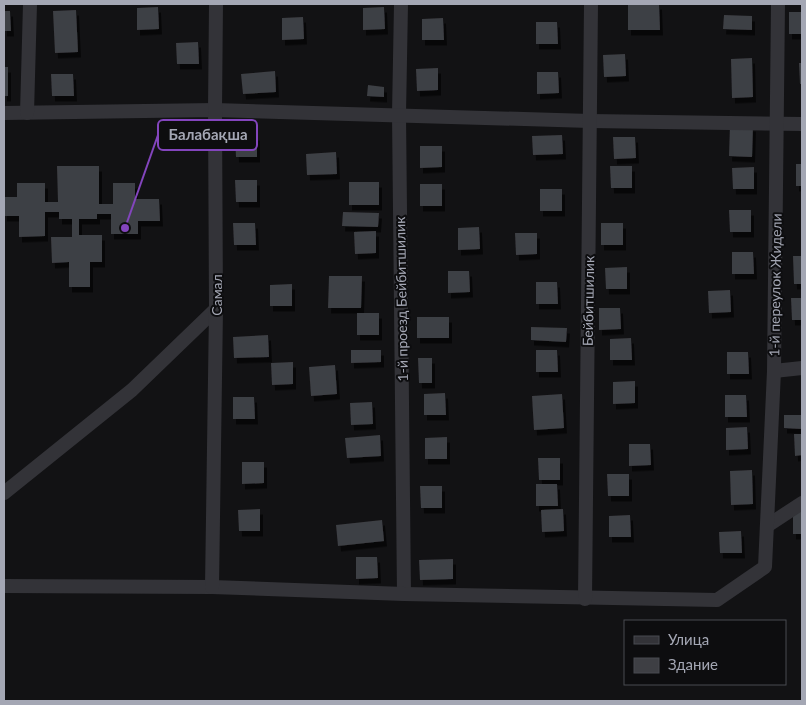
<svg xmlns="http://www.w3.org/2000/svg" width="806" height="705" font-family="Lato,sans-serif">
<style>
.building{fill:#3e3f44;filter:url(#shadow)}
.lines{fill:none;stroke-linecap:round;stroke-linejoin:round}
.minor{stroke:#333338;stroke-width:14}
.labels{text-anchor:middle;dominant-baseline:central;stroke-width:4;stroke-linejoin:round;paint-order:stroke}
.street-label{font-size:14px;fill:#a4a7b4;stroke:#0d0d0f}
.leader{fill:none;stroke:#8345bd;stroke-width:2}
.callout-dot{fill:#8345bd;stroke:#0d0d0f;stroke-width:2}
.callout{fill:#0d0d0f;stroke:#8345bd;stroke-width:2}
.callout-label{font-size:15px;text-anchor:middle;font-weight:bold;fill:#a4a7b4}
</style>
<defs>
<filter id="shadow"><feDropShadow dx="3" dy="5.5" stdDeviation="0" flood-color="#0009"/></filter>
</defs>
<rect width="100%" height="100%" fill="#121214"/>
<g class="building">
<polygon points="628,4 659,4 660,30 628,30"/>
<polygon points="158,7 159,29 137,30 137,8"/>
<polygon points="384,7 385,29 363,30 363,8"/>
<polygon points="76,10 78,52 55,53 53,11"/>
<polygon points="4,11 10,11 11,31 4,31"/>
<rect x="789" y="12" width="13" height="22"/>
<polygon points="724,15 752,16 752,30 723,29"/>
<polygon points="303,17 304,39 282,40 282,18"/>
<polygon points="443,18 444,40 422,40 422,19"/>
<polygon points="536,22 557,22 558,44 536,44"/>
<polygon points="198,42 199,64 177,64 176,43"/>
<polygon points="625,54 626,76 604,77 603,55"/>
<polygon points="752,58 753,97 732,98 731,59"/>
<polygon points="799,63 802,63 802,84 800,84"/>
<rect x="4" y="67" width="4" height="29"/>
<polygon points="438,68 438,90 417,91 416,69"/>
<polygon points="275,71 276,92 243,94 241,74"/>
<polygon points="537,72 558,72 559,93 537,94"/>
<polygon points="51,74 73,74 74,96 52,96"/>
<polygon points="368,85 384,87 384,97 367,96"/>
<polygon points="730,125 753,126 752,157 729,156"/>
<polygon points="257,135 257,157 236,157 235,136"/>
<polygon points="562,135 563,154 533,155 532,136"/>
<polygon points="613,137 635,137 636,158 614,159"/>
<polygon points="420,146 442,146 442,167 420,168"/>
<polygon points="336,152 337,174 307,175 306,154"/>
<rect x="796" y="164" width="6" height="22"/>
<polygon points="57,166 99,166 99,204 113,204 113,183 135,183 135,199 159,199 160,221 138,221 138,234 111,234 111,214 97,214 97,219 79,219 79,235 102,235 102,262 90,262 90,287 69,287 69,262 52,263 51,237 72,237 72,219 59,219 59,212 45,212 45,236 19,237 19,216 4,216 4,197 17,197 17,183 45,183 45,202 58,202"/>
<polygon points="610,166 632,166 632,188 611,188"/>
<polygon points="754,167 754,189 733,189 732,168"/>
<polygon points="235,180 257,180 257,202 236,202"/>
<rect x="349" y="182" width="30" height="23"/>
<rect x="420" y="184" width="22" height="22"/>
<rect x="540" y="189" width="22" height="22"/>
<polygon points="729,210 751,210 751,232 730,232"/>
<polygon points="343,212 379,213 378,227 342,226"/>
<polygon points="233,223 255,223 256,245 234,245"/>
<rect x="601" y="223" width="22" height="22"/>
<polygon points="479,227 480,249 458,250 458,228"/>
<polygon points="376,231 376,253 355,254 354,232"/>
<polygon points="515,233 537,233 537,254 516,255"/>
<polygon points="732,252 753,252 754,274 732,274"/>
<polygon points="793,256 802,256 802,284 794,284"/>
<polygon points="627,267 627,289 606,289 605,268"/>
<polygon points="448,271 469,271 470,292 448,293"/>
<polygon points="329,276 362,276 361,308 328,308"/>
<polygon points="536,282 557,282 558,304 536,304"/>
<polygon points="292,284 292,306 270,306 270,285"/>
<polygon points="730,290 731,312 709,313 708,291"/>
<polygon points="791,298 802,298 802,320 792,320"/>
<polygon points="599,308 620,308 621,329 599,330"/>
<rect x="357" y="313" width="22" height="22"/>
<rect x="417" y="317" width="32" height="21"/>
<polygon points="531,327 567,328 566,342 531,340"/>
<polygon points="268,335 269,357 234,358 233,337"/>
<polygon points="631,338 632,360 610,360 610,339"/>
<polygon points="351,350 381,350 381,362 351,363"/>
<polygon points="536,350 557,350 558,372 536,372"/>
<polygon points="727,352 748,352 749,374 727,374"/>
<polygon points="418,358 432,358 432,383 419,383"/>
<polygon points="293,362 293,384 272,385 271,363"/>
<polygon points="335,365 337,394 311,396 309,367"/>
<polygon points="635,381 635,403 613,404 613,382"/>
<polygon points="445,393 446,415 424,415 424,394"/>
<polygon points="562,394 564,428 534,430 532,396"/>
<polygon points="725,395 746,395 747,417 725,417"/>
<polygon points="233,397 254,397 255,419 233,419"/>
<polygon points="372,402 373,424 351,425 350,403"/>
<polygon points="784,415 802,415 802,429 784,428"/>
<polygon points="747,427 748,449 726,450 726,428"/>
<polygon points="794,434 802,434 802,455 795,456"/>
<polygon points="380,435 381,456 347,458 345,438"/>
<polygon points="447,437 447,459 425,459 425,438"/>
<polygon points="629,444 650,444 651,465 629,466"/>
<polygon points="538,458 560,458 560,480 539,480"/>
<polygon points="242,462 264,462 264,483 242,484"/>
<polygon points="752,470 753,504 731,505 730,471"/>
<polygon points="607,474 629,474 629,496 608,496"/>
<polygon points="536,484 557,484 558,506 536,506"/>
<polygon points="420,486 442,486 442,508 421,508"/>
<polygon points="260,509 260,531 239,531 238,510"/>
<polygon points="563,509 564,531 542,532 541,510"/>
<rect x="793" y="512" width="9" height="22"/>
<polygon points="630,515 631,537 609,537 609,516"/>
<polygon points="382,520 384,541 338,546 336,525"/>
<polygon points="741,531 742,553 720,553 719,532"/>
<polygon points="356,557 377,557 378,578 356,579"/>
<polygon points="453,559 453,579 420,580 419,560"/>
</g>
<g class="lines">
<g class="minor">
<polyline points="401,4 399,114 404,594"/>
<polyline points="4,113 215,110 590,121 802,124"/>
<polyline points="27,113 30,4"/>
<polyline points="774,371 802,368"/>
<polyline points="4,493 132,390 216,309"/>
<polyline points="767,526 802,503"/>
<polyline points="4,586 212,587 404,594 717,600 765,567 774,371 778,4"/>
<polyline points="212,587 216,309 215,110 216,4"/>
<polyline points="585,599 591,4"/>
</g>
</g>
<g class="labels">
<g class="street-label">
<text transform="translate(775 285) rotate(-89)">1-й переулок Жидели</text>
<text transform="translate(216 295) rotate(-90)">Самал</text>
<text transform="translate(401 299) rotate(-91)">1-й проезд Бейбитшилик</text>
<text transform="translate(588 301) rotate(-89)">Бейбитшилик</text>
</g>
</g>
<path class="leader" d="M125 228L158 135"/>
<circle class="callout-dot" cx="125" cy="228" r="5"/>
<rect class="callout" x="158" y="120" width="99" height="30" rx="5"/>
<g class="callout-label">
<text x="208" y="140">Балабақша</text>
</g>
<rect width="806" height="705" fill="none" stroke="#a4a7b4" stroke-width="10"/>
<rect x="624" y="620" width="162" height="65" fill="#0d0d0f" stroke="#494b51"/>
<rect x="634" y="636" width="25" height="8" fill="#333338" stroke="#494b51"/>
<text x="668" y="645" font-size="15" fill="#a4a7b4">Улица</text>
<rect x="634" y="658" width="25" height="15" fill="#3e3f44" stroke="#494b51"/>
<text x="668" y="670" font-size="15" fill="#a4a7b4">Здание</text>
</svg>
